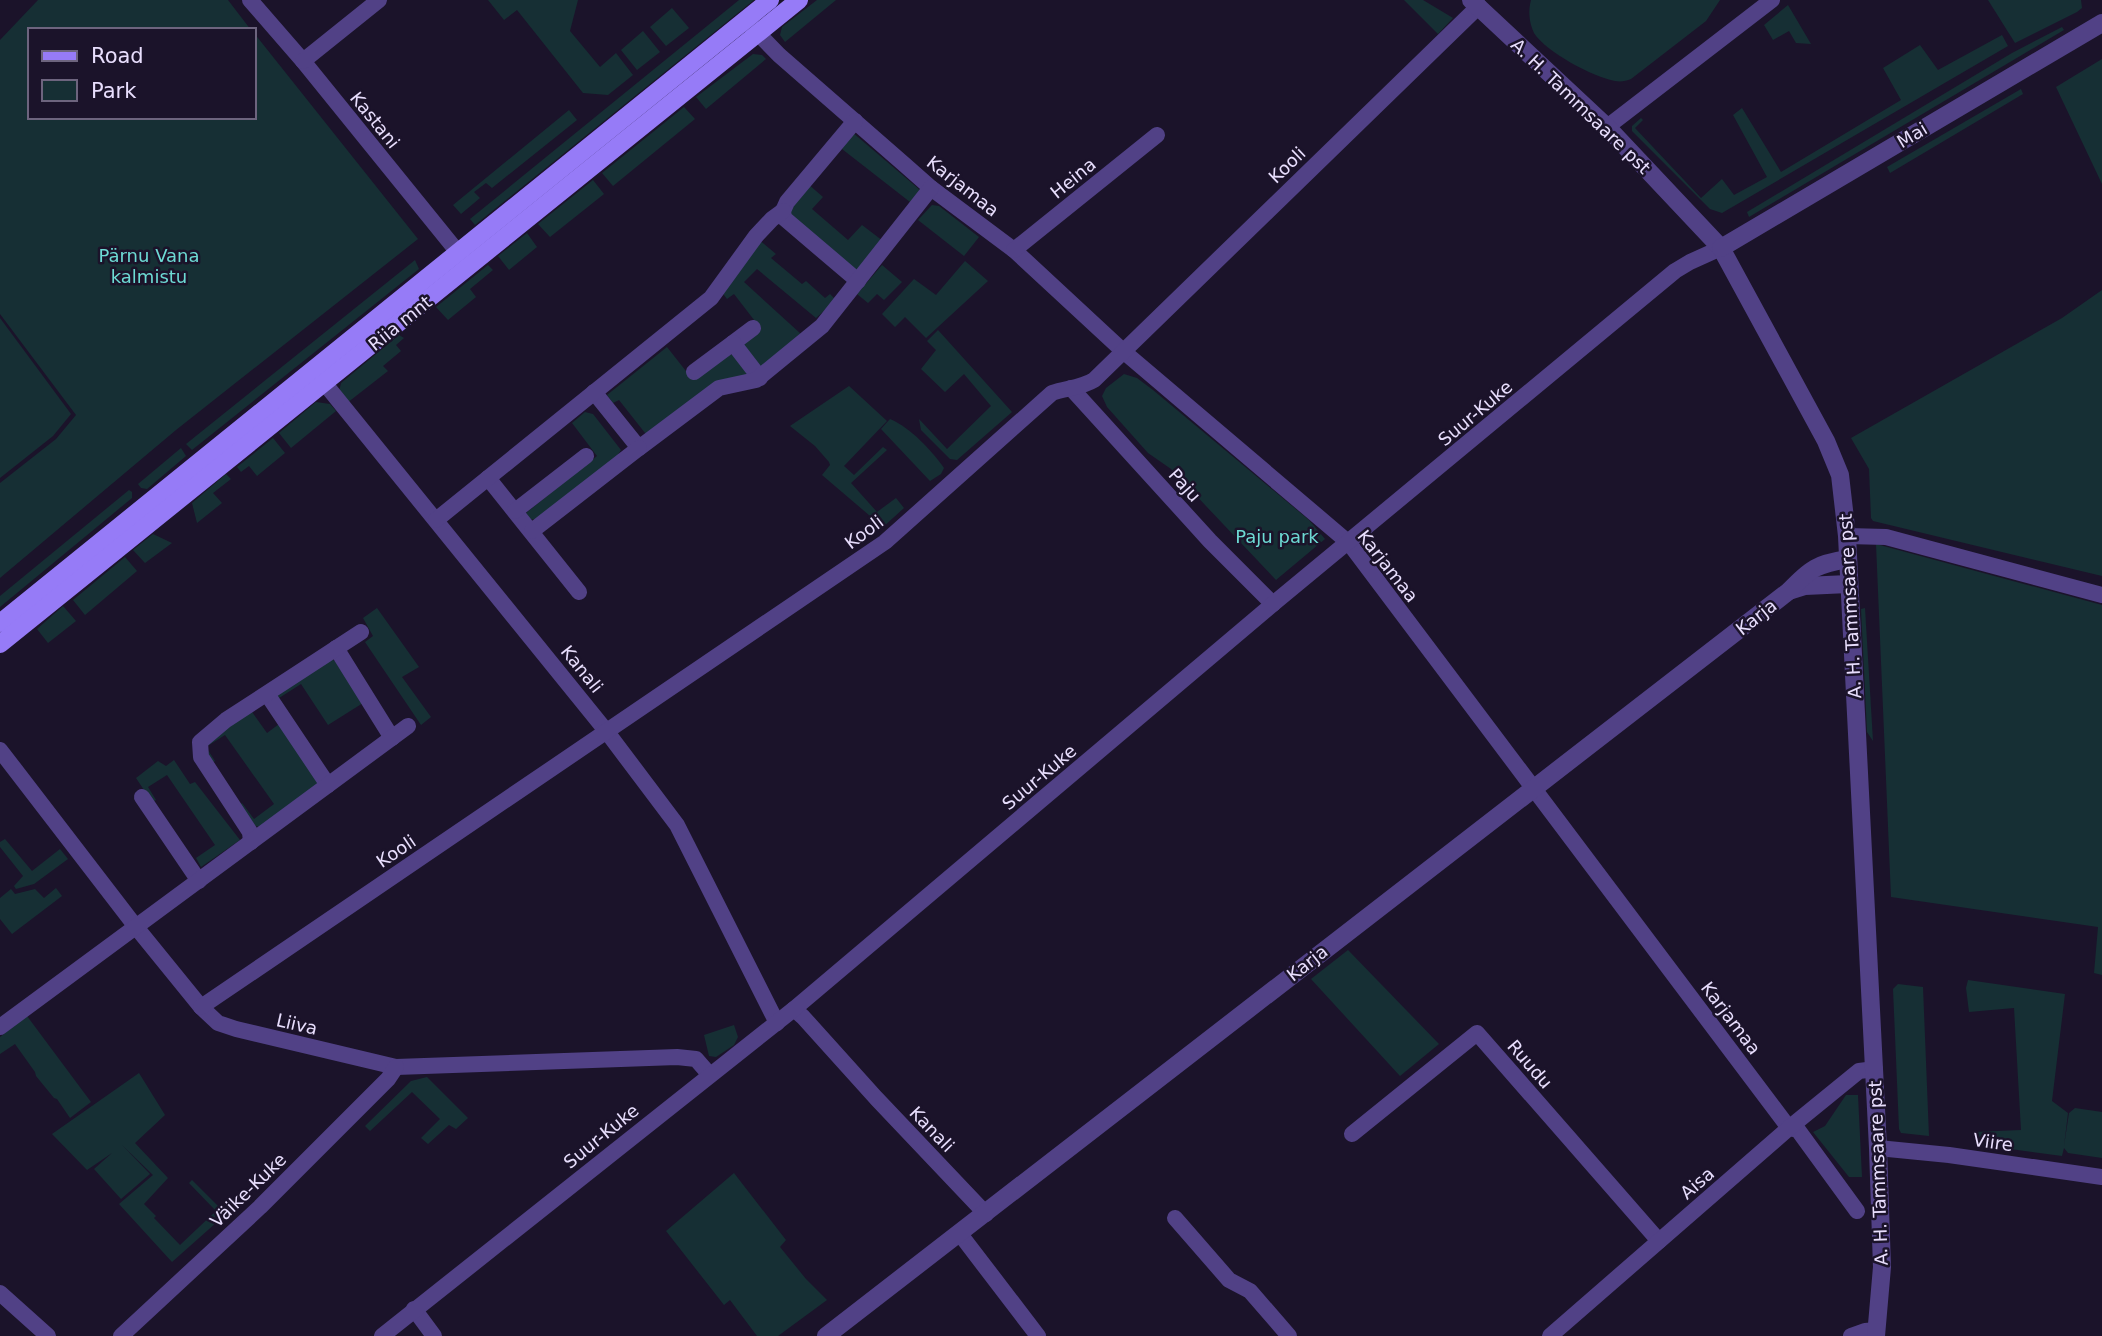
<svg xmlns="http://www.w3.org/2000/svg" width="2102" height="1336" font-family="'DejaVu Sans',sans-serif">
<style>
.green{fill:#162f34}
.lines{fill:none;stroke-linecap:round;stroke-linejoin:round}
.minor{stroke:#514186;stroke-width:16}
.tertiary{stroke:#514186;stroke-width:18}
.secondary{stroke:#967bf7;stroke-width:18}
.labels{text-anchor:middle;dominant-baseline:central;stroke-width:5;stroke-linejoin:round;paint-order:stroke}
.street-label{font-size:18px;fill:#e8defd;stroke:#1b132a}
.park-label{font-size:18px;fill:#6ddad4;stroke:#1b132a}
</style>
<rect width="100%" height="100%" fill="#1b132a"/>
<g class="green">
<polygon points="38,0 228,0 251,30 30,30 30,117 254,117 254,33 418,239 176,430 0,578 0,483 56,439 76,415 0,314 0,40"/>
<polygon points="488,0 578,0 570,31 600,67 616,53 633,75 608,95 583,93 517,10 504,20"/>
<polygon points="739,0 754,0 475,225 470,219"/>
<polygon points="817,0 836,0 785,42 780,35 782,27"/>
<polygon points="1404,0 1423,0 1453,18 1438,34"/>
<path d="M1531,0H1720L1706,21L1631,79C1626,81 1621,82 1615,81C1593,77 1546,52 1534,33C1529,23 1528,10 1531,0Z"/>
<polygon points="1988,0 2081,0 2082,8 2077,12 2015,43"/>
<polygon points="1788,5 1811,44 1796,43 1789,31 1773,40 1764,25"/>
<polygon points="672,8 689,28 666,46 650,27"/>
<polygon points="2062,27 2064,30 1749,217 1747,212 2012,53"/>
<polygon points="643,31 660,52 637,70 621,50"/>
<polygon points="2002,35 2008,46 1722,213 1710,209 1632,131 1632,126 1641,118 1643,120 1635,128 1701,198 1722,179 1734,195 1767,177 1733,115 1742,108 1781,172 1901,100 1883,68 1920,45 1938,70"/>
<polygon points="753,54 762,55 766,59 706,109 696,97"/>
<polygon points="2102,59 2102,184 2056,87"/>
<polygon points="2021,89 2023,94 1890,173 1887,167"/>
<polygon points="684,107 695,119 613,186 602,173"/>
<polygon points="569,110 577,120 492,188 486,183 474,192 480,198 461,214 453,205"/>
<polygon points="852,132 920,190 910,202 842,149"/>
<polygon points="593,180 604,194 550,237 538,224"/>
<polygon points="808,184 823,197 812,209 848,240 862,225 883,241 858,269 853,272 787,211"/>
<polygon points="932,205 939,206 979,237 964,256 918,220"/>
<polygon points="527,233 537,247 509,270 498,256"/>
<polygon points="758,239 776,254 771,258 802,284 806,281 825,298 830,294 836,300 816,318 757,269 744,282 801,334 761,369 743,344 761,329 734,294 727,299 721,291"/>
<polygon points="415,260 419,269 192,450 186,444"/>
<polygon points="965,261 988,281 926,338 905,317 895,327 882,314 914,279 936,295"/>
<polygon points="488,265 493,270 470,289 476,297 448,320 436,307"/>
<polygon points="882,265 902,282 884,300 877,294 868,303 857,294"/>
<polygon points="2102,290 2102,576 1873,521 1871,518 1869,469 1851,438 2062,318"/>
<polygon points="0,318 71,414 53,436 0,478"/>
<polygon points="938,330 1012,412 957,460 950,459 921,430 919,419 947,449 991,406 964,374 945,392 921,369 936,350 927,341"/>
<polygon points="399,335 404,338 396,345 401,351 383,366 388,371 347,403 339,392 341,383"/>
<polygon points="667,347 693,380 728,355 734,354 751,377 649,438 619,400 613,403 607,395"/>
<polygon points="1124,374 1137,378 1153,390 1309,520 1325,539 1276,580 1171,469 1148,453 1107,407 1102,396 1106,388"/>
<polygon points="849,386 887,421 844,466 854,475 883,447 887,450 851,483 877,512 896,498 904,508 883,527 822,475 830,465 829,462 815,446 790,426"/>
<polygon points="316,402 330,404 336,411 291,448 279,433"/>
<polygon points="585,412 593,414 621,450 615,459 539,518 530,520 526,513 597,456 572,423"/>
<path d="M890,419C911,428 931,450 944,468L941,474L930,481L881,429Z"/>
<polygon points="273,438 285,453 257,476 249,466 241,472 237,467"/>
<polygon points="181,448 186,456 147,489 141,488 138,484"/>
<polygon points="226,474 231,479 213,493 222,503 197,523 192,503"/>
<polygon points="129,490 132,492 132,498 0,607 0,596"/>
<polygon points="153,534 172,543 145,563 133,550"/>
<polygon points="1876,544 2102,605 2102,975 2094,973 2098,927 1891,897"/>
<polygon points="125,557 137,571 85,615 73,600"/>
<polygon points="63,606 76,621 48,643 37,629"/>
<polygon points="377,608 419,667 402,677 431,717 421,725 365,642 373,636 363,618"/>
<polygon points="1865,608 1873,741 1867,732 1861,609"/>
<polygon points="329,658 335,661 363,703 328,725 301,684 279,698 287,711 284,713 275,691"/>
<polygon points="250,709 267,733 279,724 317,779 318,784 259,827 253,825 239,805 242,803 254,819 274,804 225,735 206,747 215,761 212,763 204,752 206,741"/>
<polygon points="174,760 190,784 195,782 240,840 201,867 196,858 215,845 167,775 148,787 156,800 152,802 136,778 158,761 166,766"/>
<polygon points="5,839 32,871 60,849 68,859 34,884 16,889 14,886 23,876 0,847 0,842"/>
<polygon points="56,888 62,896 12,934 0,919 0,898 11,889 15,894 35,889 44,898"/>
<polygon points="1348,950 1439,1044 1400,1076 1311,979"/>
<polygon points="1968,980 2065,994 2052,1101 2068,1113 2064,1146 2069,1113 2075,1108 2102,1112 2102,1158 2068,1153 2064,1148 2062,1156 1974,1144 1974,1132 2021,1130 2014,1008 1969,1012 1966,988"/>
<polygon points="1898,984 1923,987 1929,1136 1901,1133 1899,1129 1893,989"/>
<polygon points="27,1016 91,1102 70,1118 57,1099 54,1098 36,1076 35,1072 15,1044 0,1054 0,1037"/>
<polygon points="734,1025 738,1037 734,1045 716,1057 709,1056 704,1035"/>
<polygon points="139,1073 165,1115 135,1143 168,1178 144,1204 156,1216 154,1218 180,1245 216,1211 189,1183 192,1180 226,1214 172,1262 119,1204 153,1175 122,1145 150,1174 121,1199 94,1169 112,1153 87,1170 52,1134"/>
<polygon points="427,1077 468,1118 456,1129 449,1125 428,1144 421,1138 440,1119 412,1092 370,1131 365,1126 411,1081"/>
<polygon points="1846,1095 1858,1095 1862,1177 1849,1177 1813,1132 1825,1126"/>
<polygon points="734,1173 786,1240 780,1247 806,1279 827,1300 778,1336 757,1336 730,1300 724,1305 666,1231"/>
</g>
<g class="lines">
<g class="minor">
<polyline points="250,0 303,61 465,261"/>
<polyline points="745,20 779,55 905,165 931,188 1014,250 1123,351 1349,543 1789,1128 1798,1130 1857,1211"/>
<polyline points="303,61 379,0"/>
<polyline points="855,121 787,202 783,211 784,218 858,281"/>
<polyline points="1607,127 1772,0"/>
<polyline points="1014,250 1157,135"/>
<polyline points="733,343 753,328"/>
<polyline points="694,372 733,343 760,378"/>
<polyline points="317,374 607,732 677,825 777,1023"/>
<polyline points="1071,388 1210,541 1273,604"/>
<polyline points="594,392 639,448 719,388 756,380 822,326 931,188"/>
<polyline points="488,478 579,592"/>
<polyline points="515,511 586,456"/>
<polyline points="436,520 711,298 756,236 772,219 783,211"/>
<polyline points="532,531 639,448"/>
<polyline points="1847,536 1886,537 2102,595"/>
<polyline points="336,648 392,738"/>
<polyline points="267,694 328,785"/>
<polyline points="0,750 136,927 201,1007 218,1023 236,1029 396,1067 677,1057 696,1059 709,1074"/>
<polyline points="142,797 199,881"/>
<polyline points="251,842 250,832 201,757 200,742 226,720 361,632"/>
<path d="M201,1007L885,542L1052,393C1066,388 1081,388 1094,380L1479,6"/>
<polyline points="794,1009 803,1017 876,1098 986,1214"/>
<polyline points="0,1027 408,726"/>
<polyline points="1352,1134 1477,1033 1659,1241"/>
<polyline points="1878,1148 1949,1155 2102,1177"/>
<polyline points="1175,1218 1229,1280 1250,1291 1289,1336"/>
<polyline points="960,1234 1038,1336"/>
<polyline points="0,1293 48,1336"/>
<polyline points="414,1309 434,1336"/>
<polyline points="121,1336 260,1207 388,1079 396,1067"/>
<polyline points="382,1336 794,1009 1273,604 1675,271 1690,262 1721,248"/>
<polyline points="1550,1336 1789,1128 1859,1071 1875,1069"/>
<polyline points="1851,1336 1865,1331 1877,1330"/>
</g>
<g class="tertiary">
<polyline points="1471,0 1607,127 1721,248 1826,441 1840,475 1847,536 1878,1148 1882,1267 1876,1336"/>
<polyline points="1721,248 2102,23"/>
<polyline points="1789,591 1805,586 1848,584"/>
<path d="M826,1336L1789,591C1811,568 1817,564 1848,559"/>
</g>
<g class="secondary">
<polyline points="0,623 770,0"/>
<polyline points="0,644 799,0"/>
</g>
</g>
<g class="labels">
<g class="street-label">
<text transform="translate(1581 106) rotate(44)">A. H. Tammsaare pst</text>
<text transform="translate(375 120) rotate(51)">Kastani</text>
<text transform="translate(1912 135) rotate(-31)">Mai</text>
<text transform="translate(1287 165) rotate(-44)">Kooli</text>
<text transform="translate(1073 178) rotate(-39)">Heina</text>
<text transform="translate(963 186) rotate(38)">Karjamaa</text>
<text transform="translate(400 323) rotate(-39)">Riia mnt</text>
<text transform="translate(1475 413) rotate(-40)">Suur-Kuke</text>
<text transform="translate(1185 485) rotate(48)">Paju</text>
<text transform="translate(864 532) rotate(-37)">Kooli</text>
<text transform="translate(1388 566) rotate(52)">Karjamaa</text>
<text transform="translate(1850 606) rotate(-93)">A. H. Tammsaare pst</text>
<text transform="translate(1756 617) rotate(-38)">Karja</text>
<text transform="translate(582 669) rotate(51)">Kanali</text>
<text transform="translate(1039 777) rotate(-40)">Suur-Kuke</text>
<text transform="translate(396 851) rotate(-34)">Kooli</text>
<text transform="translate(1307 963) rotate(-38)">Karja</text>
<text transform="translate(1731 1018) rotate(53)">Karjamaa</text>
<text transform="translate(297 1024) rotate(13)">Liiva</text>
<text transform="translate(1530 1064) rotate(49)">Ruudu</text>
<text transform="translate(932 1129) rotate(46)">Kanali</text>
<text transform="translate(601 1136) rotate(-39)">Suur-Kuke</text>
<text transform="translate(1993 1142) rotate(8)">Viire</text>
<text transform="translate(1878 1173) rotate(-92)">A. H. Tammsaare pst</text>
<text transform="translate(1697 1183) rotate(-41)">Aisa</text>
<text transform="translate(248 1190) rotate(-44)">Väike-Kuke</text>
</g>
<g class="park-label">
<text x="149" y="255">Pärnu Vana<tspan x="149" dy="21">kalmistu</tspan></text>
<text x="1277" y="536">Paju park</text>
</g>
</g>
<rect x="28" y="28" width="228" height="91" fill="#1b132a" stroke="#6d647e" stroke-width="2"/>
<rect x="42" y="51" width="35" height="10" fill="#967bf7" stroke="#6d647e" stroke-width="2"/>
<text x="91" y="63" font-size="21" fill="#e8defd">Road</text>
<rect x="42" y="80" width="35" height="21" fill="#162f34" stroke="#6d647e" stroke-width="2"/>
<text x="91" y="98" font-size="21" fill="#e8defd">Park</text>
</svg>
